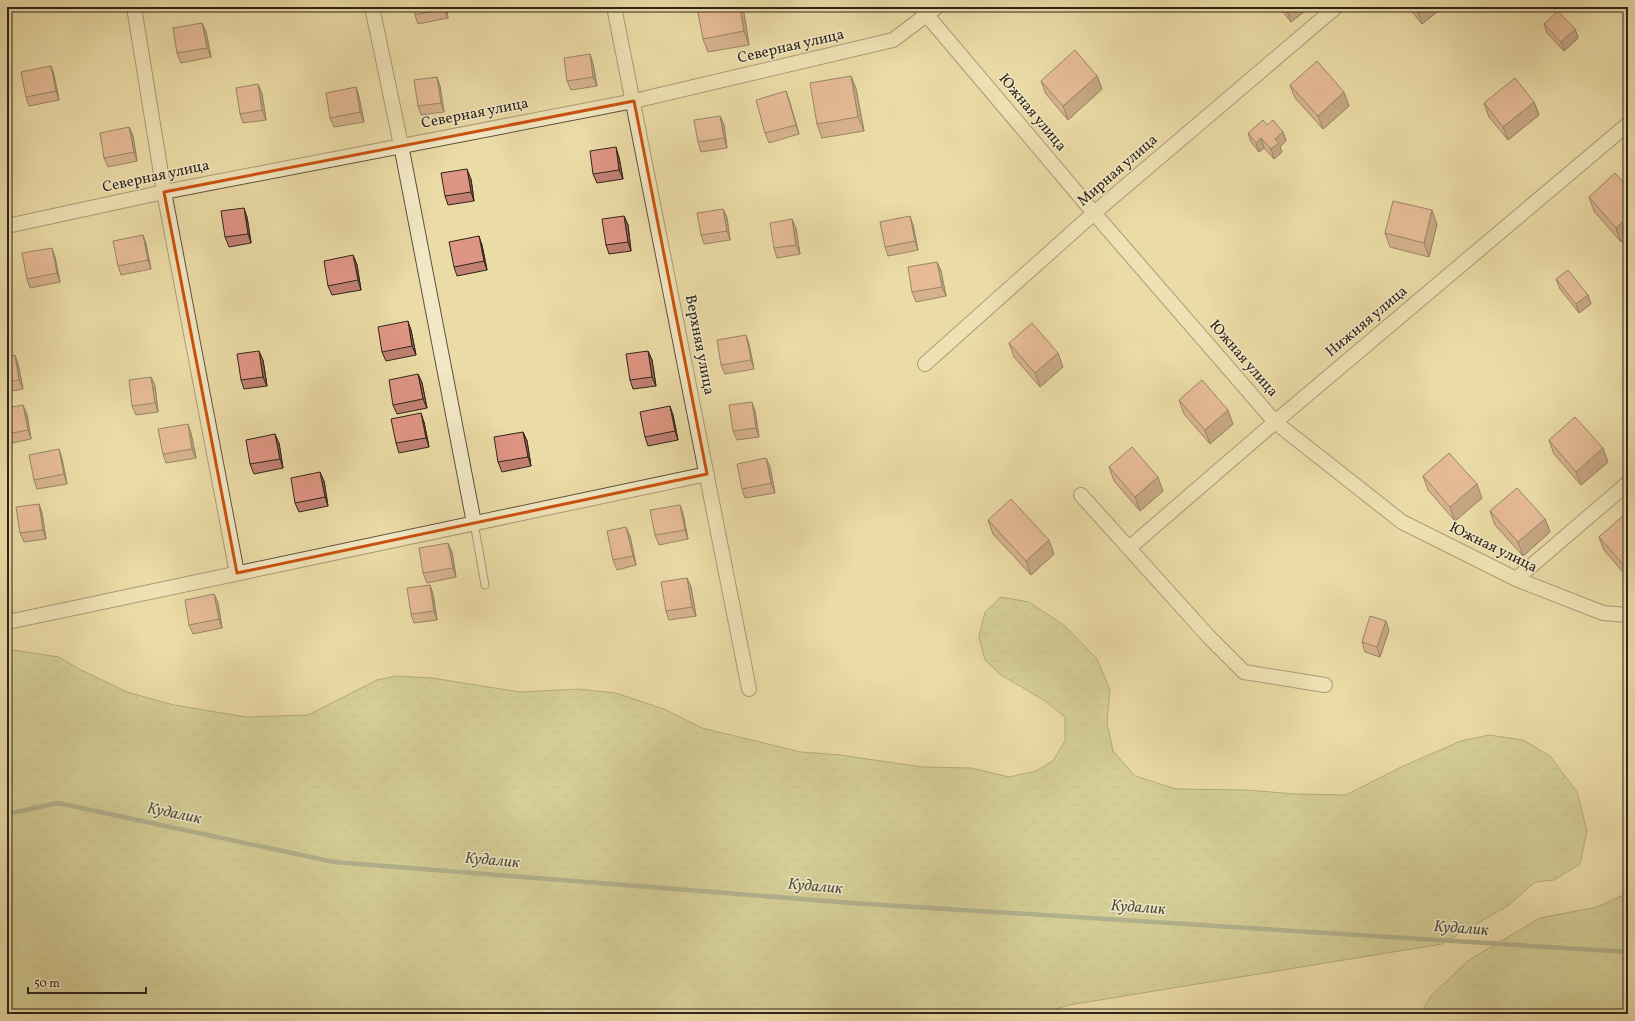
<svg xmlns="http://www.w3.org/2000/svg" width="1635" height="1021" font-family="Vollkorn,serif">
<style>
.forest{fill:url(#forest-crowns);stroke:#74724f}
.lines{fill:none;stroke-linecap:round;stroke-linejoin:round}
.stream{stroke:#6e7f70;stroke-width:4.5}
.lane-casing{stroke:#5d523d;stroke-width:9}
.street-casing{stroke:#5d523d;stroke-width:16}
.lane{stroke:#f2e8c5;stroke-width:7}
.street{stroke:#f2e8c5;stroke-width:14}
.wall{fill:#c08072;stroke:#2e251a}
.shaded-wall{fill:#9c685c;stroke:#2e251a}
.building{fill:#df9584;stroke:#2e251a}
.marked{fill:none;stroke:#cc510e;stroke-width:3;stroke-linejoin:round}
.labels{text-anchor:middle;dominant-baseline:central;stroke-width:3;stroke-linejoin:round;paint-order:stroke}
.street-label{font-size:15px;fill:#2e251a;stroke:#f2e8c5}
.water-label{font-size:16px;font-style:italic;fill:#4e5245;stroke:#f2e8c5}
</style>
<defs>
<pattern id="forest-crowns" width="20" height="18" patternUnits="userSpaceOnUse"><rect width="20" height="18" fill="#bbbf84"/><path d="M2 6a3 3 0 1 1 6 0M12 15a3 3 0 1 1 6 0" fill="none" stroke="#a1a471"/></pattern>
</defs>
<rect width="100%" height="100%" fill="#ebdba6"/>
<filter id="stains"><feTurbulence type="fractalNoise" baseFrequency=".005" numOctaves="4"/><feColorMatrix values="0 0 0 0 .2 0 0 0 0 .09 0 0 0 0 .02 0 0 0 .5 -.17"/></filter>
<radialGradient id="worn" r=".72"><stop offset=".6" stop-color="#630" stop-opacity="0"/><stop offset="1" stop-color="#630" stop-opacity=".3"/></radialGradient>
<g class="forest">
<polygon points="1001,597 1029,602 1065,626 1097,659 1110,690 1107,723 1113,751 1135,776 1176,789 1247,790 1295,794 1346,795 1401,767 1461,741 1489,735 1523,740 1550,756 1577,792 1587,831 1580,864 1554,880 1535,882 1509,905 1442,944 1069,1005 1038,1014 7,1014 7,649 59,657 79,669 127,692 174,705 246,717 308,715 377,680 396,676 432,678 520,692 578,689 616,693 664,709 702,728 801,752 840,755 922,767 971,768 1009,777 1036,771 1053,761 1065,741 1065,717 1045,701 1001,675 985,660 979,637 985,612"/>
<polygon points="1628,893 1628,1014 1420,1014 1430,997 1469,960 1540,918 1597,907"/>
</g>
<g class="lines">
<polyline class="stream" points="7,814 58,803 334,862 852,903 1628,952"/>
<defs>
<polyline id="lane" points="474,523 485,585"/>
<g id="street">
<polyline points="134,7 164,192 237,573"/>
<polyline points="372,7 401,145 474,523"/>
<polyline points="614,7 749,689"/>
<polyline points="920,7 1094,213 1275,422 1402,522 1516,579 1603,613 1628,615"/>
<polyline points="7,226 164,192 634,101 893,40 937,7"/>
<polyline points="925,364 1094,213 1336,7"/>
<polyline points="1081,495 1209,637 1244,672 1325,685"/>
<polyline points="1129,548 1275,422 1628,124"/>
<polyline points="1516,579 1628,483"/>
<polyline points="7,617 8,622 707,474"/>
</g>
</defs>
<use href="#lane" class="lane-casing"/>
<use href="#street" class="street-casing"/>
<use href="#lane" class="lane"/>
<use href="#street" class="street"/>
</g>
<g class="wall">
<polygon points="446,7 448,18 418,24 415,15"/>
<polygon points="743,7 749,45 708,52 703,39"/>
<polygon points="1279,7 1310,7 1291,22"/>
<polygon points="1408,7 1443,7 1422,24"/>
<polygon points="202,23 206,32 211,57 181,63 177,53"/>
<polygon points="1544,24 1575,29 1578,38 1564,51 1547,33"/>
<polygon points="590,54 593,64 597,86 571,90 567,81"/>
<polygon points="51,66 54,75 59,100 29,106 26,97"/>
<polygon points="851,76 856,89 864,131 822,138 817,124"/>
<polygon points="1097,76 1102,89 1068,120 1046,94 1041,81"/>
<polygon points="258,84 262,94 266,120 243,123 240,114"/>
<polygon points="1290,85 1349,106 1323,129 1295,98"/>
<polygon points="440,86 444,112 421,115 418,106"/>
<polygon points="356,87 359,97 364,122 334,127 330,118"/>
<polygon points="786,91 789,100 799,134 769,143 765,133"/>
<polygon points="1534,102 1539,115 1508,140 1489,117 1484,103"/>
<polygon points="720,116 724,125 727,148 701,152 698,142"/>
<polygon points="1267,125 1283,132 1286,141 1280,147 1282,152 1274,159 1264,148 1259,152 1251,142 1248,133"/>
<polygon points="129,127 133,136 137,161 108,167 104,158"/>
<polygon points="1628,156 1628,173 1623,160"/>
<polygon points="619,157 623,179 597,183 593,174"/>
<polygon points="471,179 474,201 448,205 445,196"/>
<polygon points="1628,188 1628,236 1621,242 1594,211 1589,197"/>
<polygon points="723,209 727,218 730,240 704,244 701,235"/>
<polygon points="624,216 628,225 631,251 609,254 606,245"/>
<polygon points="247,217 251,243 229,247 225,237"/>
<polygon points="792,219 796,229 800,254 777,258 774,248"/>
<polygon points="1437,224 1429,257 1390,247 1385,233"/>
<polygon points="913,225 918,250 888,256 885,247"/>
<polygon points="143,235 146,244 151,269 121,275 118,266"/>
<polygon points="482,245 487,270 457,276 454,267"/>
<polygon points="353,255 357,265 361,290 332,295 328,286"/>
<polygon points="55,257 60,282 30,288 27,279"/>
<polygon points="937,262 941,271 946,296 916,302 912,292"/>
<polygon points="1556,279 1588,295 1591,304 1579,313 1560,289"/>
<polygon points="411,330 416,355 386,361 382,352"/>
<polygon points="746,335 749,344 754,369 725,374 721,365"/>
<polygon points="1009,343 1063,367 1040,387 1014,357"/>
<polygon points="648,351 652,360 656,386 633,389 630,380"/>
<polygon points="7,356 18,364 23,389 7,392"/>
<polygon points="263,360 267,386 244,389 241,380"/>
<polygon points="418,374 422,383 427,408 397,414 393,405"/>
<polygon points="151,377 155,386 158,412 136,415 132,406"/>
<polygon points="1179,400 1233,424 1210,444 1184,414"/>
<polygon points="7,408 27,414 31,439 7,444"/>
<polygon points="755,411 759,437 737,440 733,431"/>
<polygon points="673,415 678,440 648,446 645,437"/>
<polygon points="424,422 429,447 399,453 396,443"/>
<polygon points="523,432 527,441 531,466 502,472 498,462"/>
<polygon points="191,433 196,458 166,463 163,454"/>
<polygon points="1549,440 1608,462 1581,485 1554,454"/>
<polygon points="279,443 283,468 254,474 250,464"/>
<polygon points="59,449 62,459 67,484 37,489 34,480"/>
<polygon points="770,467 775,493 745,498 742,489"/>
<polygon points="1109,467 1163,491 1140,511 1114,481"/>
<polygon points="1423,476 1482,498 1455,521 1428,490"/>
<polygon points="324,481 328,506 299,512 295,503"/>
<polygon points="39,504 42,513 46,539 24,542 20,533"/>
<polygon points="680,505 683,514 688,539 659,545 655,535"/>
<polygon points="1490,511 1545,519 1550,532 1523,556 1495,525"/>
<polygon points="1628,516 1628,578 1604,550 1599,537"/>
<polygon points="988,520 1054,554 1031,575 993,534"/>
<polygon points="630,536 636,565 617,570 613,560"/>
<polygon points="448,543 452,552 456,577 427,583 423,573"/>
<polygon points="687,578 691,587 696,616 669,620 666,611"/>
<polygon points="430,585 433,594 437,620 414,623 411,614"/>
<polygon points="214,594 218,603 222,628 193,634 189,625"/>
<polygon points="1389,630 1380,657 1365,652 1362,642"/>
</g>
<g class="shaded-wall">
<polygon points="444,7 446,7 448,18 444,9"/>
<polygon points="740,7 743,7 749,45 744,31"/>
<polygon points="1288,7 1310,7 1291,22 1286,9"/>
<polygon points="1421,7 1443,7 1422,24 1417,10"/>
<polygon points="1503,7 1509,7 1504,11"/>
<polygon points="202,23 206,32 211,57 207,48"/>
<polygon points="1575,29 1578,38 1564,51 1561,42"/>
<polygon points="590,54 593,64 597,86 593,77"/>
<polygon points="51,66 54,75 59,100 56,91"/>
<polygon points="851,76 856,89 864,131 858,117"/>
<polygon points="1097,76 1102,89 1068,120 1063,106"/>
<polygon points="437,77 440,86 444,112 441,103"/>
<polygon points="258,84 262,94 266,120 262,110"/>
<polygon points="356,87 359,97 364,122 360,112"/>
<polygon points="786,91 789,100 799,134 796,125"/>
<polygon points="1344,92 1349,106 1323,129 1318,116"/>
<polygon points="1534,102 1539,115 1508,140 1503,127"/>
<polygon points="720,116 724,125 727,148 724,138"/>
<polygon points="129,127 133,136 137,161 134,152"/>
<polygon points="1283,132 1286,141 1280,147 1282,152 1274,159 1271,149 1275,139"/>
<polygon points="1261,138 1264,148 1259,152 1256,143"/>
<polygon points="616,147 619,157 623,179 619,170"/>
<polygon points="467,169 471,179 474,201 471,192"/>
<polygon points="244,208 247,217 251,243 248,234"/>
<polygon points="723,209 727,218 730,240 727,231"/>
<polygon points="1432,210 1437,224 1429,257 1424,243"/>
<polygon points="624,216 628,225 631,251 628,242"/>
<polygon points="910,216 913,225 918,250 915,241"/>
<polygon points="1628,217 1628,236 1621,242 1616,228"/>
<polygon points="792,219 796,229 800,254 796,245"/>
<polygon points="143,235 146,244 151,269 148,260"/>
<polygon points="479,236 482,245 487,270 484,261"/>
<polygon points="52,248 55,257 60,282 57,273"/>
<polygon points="353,255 357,265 361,290 358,280"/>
<polygon points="937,262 941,271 946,296 942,287"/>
<polygon points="1588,295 1591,304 1579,313 1576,304"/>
<polygon points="408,321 411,330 416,355 412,346"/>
<polygon points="746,335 749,344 754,369 751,360"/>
<polygon points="259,351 263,360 267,386 263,377"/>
<polygon points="648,351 652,360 656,386 652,377"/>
<polygon points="1058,353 1063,367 1040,387 1035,373"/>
<polygon points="15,355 18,364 23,389 19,380"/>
<polygon points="418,374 422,383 427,408 423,399"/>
<polygon points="151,377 155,386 158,412 155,403"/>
<polygon points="752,402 755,411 759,437 756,428"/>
<polygon points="23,405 27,414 31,439 28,430"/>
<polygon points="670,406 673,415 678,440 675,431"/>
<polygon points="1228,410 1233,424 1210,444 1205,430"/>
<polygon points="421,413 424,422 429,447 426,438"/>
<polygon points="188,424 191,433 196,458 192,449"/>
<polygon points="523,432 527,441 531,466 528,457"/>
<polygon points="275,434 279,443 283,468 280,459"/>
<polygon points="1603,448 1608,462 1581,485 1576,472"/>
<polygon points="59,449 62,459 67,484 64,474"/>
<polygon points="766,458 770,467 775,493 771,483"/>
<polygon points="320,472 324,481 328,506 325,497"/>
<polygon points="1158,477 1163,491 1140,511 1135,497"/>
<polygon points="1477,484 1482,498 1455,521 1450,507"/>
<polygon points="39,504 42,513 46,539 43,530"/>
<polygon points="680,505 683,514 688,539 685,530"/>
<polygon points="1545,519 1550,532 1523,556 1518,542"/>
<polygon points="626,527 630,536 636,565 633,556"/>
<polygon points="1049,540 1054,554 1031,575 1026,561"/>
<polygon points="448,543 452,552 456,577 453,568"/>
<polygon points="687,578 691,587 696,616 692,607"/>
<polygon points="430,585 433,594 437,620 434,611"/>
<polygon points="214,594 218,603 222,628 219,619"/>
<polygon points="1386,621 1389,630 1380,657 1377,647"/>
</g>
<g class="building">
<polygon points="413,7 444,7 444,9 415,15"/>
<polygon points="697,7 740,7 744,31 703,39"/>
<polygon points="1414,7 1421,7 1417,10"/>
<polygon points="1558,11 1575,29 1561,42 1544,24"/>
<polygon points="202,23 207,48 177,53 173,28"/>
<polygon points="1075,50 1097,76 1063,106 1041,81"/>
<polygon points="590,54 593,77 567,81 564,58"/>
<polygon points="1317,61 1344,92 1318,116 1290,85"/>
<polygon points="51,66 56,91 26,97 21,72"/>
<polygon points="851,76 858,117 817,124 810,83"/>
<polygon points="437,77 441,103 418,106 414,80"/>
<polygon points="1515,78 1534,102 1503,127 1484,103"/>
<polygon points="258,84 262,110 240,114 236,88"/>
<polygon points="356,87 360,112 330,118 326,93"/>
<polygon points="786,91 796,125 765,133 756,100"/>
<polygon points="720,116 724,138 698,142 694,120"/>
<polygon points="1263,120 1267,125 1273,120 1283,132 1275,139 1279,143 1271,149 1261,138 1256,143 1248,133"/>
<polygon points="129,127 134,152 104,158 100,133"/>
<polygon points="616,147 619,170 593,174 590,151"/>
<polygon points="1628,156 1628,166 1623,160"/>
<polygon points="467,169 471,192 445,196 441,173"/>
<polygon points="1615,173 1628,188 1628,217 1616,228 1589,197"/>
<polygon points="1393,201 1432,210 1424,243 1385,233"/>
<polygon points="244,208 248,234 225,237 221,211"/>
<polygon points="723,209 727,231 701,235 697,213"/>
<polygon points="624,216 628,242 606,245 602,219"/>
<polygon points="910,216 915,241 885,247 880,222"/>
<polygon points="792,219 796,245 774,248 770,223"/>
<polygon points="143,235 148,260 118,266 113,241"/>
<polygon points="479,236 484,261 454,267 449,242"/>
<polygon points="52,248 57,273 27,279 22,253"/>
<polygon points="353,255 358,280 328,286 324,261"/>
<polygon points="937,262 942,287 912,292 908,267"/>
<polygon points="1568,270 1588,295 1576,304 1556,279"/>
<polygon points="408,321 412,346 382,352 378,327"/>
<polygon points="1032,323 1058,353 1035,373 1009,343"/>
<polygon points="746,335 751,360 721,365 717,340"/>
<polygon points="259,351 263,377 241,380 237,354"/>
<polygon points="648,351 652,377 630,380 626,354"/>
<polygon points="15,355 19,380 7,382 7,356"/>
<polygon points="418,374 423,399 393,405 389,380"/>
<polygon points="151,377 155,403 132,406 129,380"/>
<polygon points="1202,380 1228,410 1205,430 1179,400"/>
<polygon points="752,402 756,428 733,431 729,405"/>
<polygon points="23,405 28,430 7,434 7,408"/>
<polygon points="670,406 675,431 645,437 640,412"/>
<polygon points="421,413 426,438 396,443 391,419"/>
<polygon points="1575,417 1603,448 1576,472 1549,440"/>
<polygon points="188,424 192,449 163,454 158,429"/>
<polygon points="523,432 528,457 498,462 494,437"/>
<polygon points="275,434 280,459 250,464 246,440"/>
<polygon points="1132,447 1158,477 1135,497 1109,467"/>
<polygon points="59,449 64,474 34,480 29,455"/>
<polygon points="1449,453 1477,484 1450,507 1423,476"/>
<polygon points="766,458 771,483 742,489 737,464"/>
<polygon points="320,472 325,497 295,503 291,478"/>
<polygon points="1517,488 1545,519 1518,542 1490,511"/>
<polygon points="1011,499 1049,540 1026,561 988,520"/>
<polygon points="39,504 43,530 20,533 16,507"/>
<polygon points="680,505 685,530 655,535 650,510"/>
<polygon points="1626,513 1628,516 1628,567 1626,568 1599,537"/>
<polygon points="626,527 633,556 613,560 607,531"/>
<polygon points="448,543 453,568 423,573 419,548"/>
<polygon points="687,578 692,607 666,611 661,582"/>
<polygon points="430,585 434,611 411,614 407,588"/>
<polygon points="214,594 219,619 189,625 185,600"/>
<polygon points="1370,616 1386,621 1377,647 1362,642"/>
</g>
<path d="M0 0H1635V1021H0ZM634,101L707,474L237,573L164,192Z" fill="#ebdba6" fill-opacity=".55" fill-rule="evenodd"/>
<path class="marked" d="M634,101L707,474L237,573L164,192Z"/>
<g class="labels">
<g class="street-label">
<text transform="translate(791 47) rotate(-13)">Северная улица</text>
<text transform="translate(1032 113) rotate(50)">Южная улица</text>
<text transform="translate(475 114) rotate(-11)">Северная улица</text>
<text transform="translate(1118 171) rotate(-41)">Мирная улица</text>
<text transform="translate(156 177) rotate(-12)">Северная улица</text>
<text transform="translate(1367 322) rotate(-40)">Нижняя улица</text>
<text transform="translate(699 345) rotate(79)">Верхняя улица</text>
<text transform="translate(1243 359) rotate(49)">Южная улица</text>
<text transform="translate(1493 548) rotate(26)">Южная улица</text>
</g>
<g class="water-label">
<text transform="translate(174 814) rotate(12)">Кудалик</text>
<text transform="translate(492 861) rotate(5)">Кудалик</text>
<text transform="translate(815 887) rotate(5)">Кудалик</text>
<text transform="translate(1138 908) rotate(4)">Кудалик</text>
<text transform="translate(1461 929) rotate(4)">Кудалик</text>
</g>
</g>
<rect width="1635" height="1021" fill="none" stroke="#ebdba6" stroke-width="24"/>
<rect x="8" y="8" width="1619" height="1005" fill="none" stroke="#2e251a" stroke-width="2"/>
<rect x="12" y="12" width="1611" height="997" fill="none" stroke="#2e251a"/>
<path d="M28 987v6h118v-6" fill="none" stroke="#2e251a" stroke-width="2"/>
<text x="34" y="987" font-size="12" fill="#2e251a" stroke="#f2e8c5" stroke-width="3" paint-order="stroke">50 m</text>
<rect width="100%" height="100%" filter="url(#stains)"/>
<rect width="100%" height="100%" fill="url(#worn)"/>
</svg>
